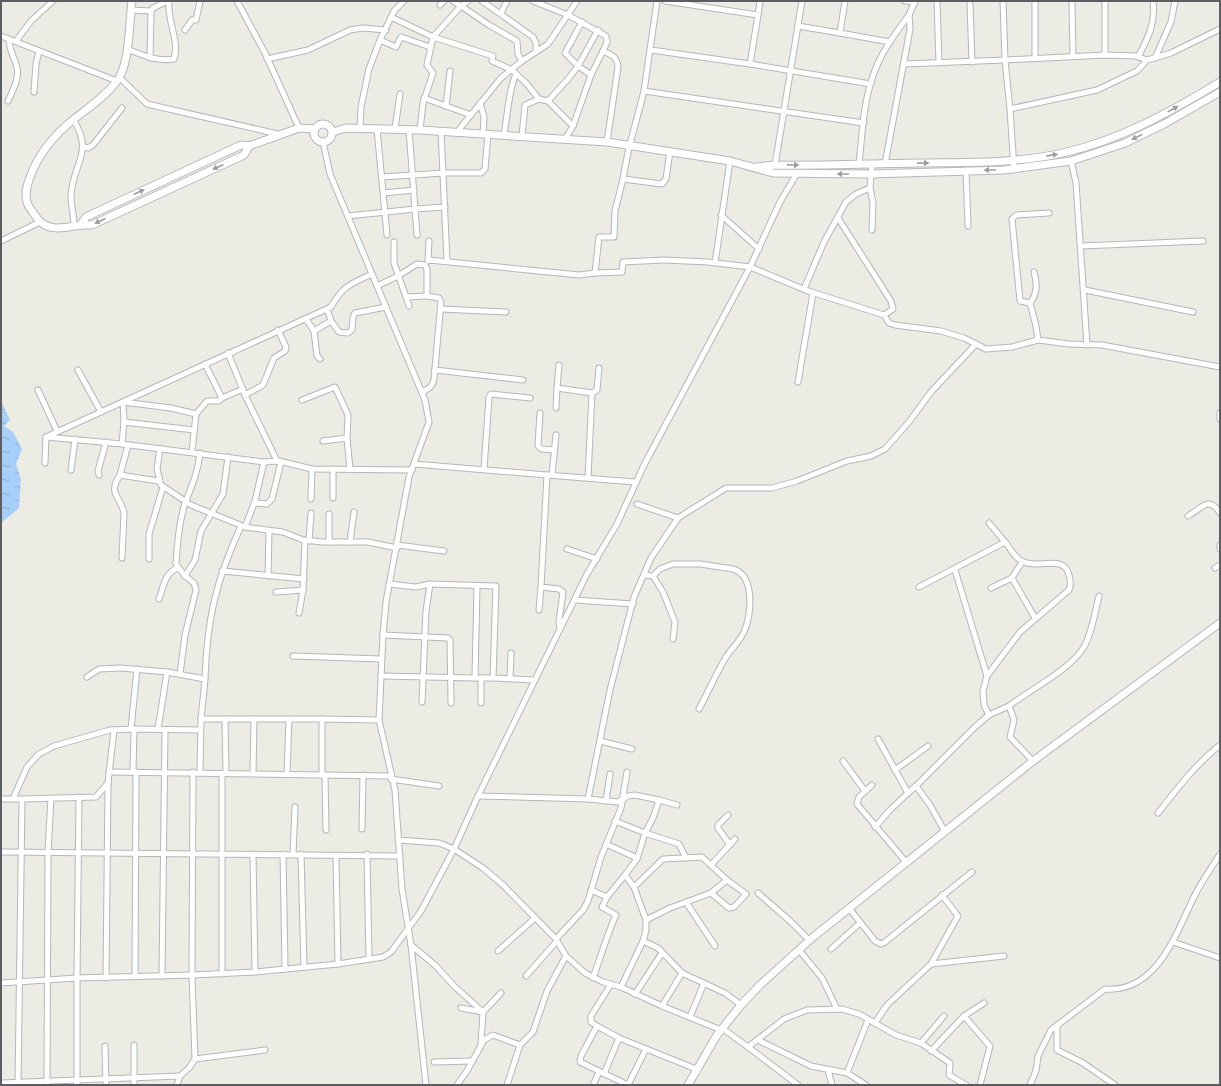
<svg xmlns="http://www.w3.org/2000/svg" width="1221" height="1086" font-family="Barlow,sans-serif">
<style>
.water{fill:url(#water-ripples)}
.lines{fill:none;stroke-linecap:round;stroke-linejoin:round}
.street-casing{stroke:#b4b6ba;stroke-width:7}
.secondary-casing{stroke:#b5b7bd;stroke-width:9}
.street{stroke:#fff;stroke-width:5}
.secondary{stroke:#fff;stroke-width:7}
.oneway{fill:#9d9ea1}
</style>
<defs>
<pattern id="water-ripples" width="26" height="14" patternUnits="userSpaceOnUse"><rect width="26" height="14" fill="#a8cffa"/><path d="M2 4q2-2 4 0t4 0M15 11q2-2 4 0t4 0" fill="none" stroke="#8cabce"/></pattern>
</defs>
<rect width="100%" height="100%" fill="#edece4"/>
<polygon class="water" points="1,401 10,420 4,426 13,432 22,449 16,464 21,479 19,508 1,523"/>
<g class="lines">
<defs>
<g id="street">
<polyline points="237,1 265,53 299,128"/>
<polyline points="468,1 461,6 489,25 517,41 518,54 522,61"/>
<polyline points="482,1 533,37 536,43 536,52"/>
<path d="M533,1L568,15L606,36L607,42L603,51C612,55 617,57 618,67L607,142"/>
<polyline points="665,1 758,15 750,64 871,84"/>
<polyline points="845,1 840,33 890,42"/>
<polyline points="905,1 915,2"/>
<polyline points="937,1 939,63"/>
<polyline points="1035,1 1035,58"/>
<polyline points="1072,1 1073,56"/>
<polyline points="970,4 972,62"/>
<polyline points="440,5 444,1"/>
<polyline points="131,10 151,11 153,8 168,1"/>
<polyline points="501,13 507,1"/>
<polyline points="758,15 760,1"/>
<polyline points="909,15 915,1"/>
<polyline points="391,17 433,37 461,6 453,1"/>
<polyline points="582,22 565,53 578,66 598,30"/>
<polyline points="798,26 840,33"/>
<polyline points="185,30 192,20 196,20 200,1"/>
<polyline points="1,36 117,81"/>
<polyline points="380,40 396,47 401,37 430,47"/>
<polyline points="16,41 31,21 53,1"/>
<path d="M127,49C142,55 157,62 174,59C180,40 167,23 169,1"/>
<polyline points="651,50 750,64"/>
<polyline points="1105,55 1105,1"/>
<path d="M1138,57C1148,38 1156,23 1153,1"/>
<polyline points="150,58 151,11"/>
<polyline points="1155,58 1171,22 1175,1"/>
<polyline points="267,59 308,50 350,30 363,28 386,30"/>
<polyline points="904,64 1005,60 1003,1"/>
<polyline points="119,77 147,104 278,134"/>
<polyline points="644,91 657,1"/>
<polyline points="34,92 36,64 39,51"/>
<polyline points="424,98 446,106 450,71"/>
<path d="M8,101C13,90 21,76 16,64C13,55 9,49 9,39"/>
<polyline points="548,101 569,78 578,66 591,75"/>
<polyline points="480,103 484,117 483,134"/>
<polyline points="446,106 471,115"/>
<polyline points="1010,109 1005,60 1105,55 1136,56 1147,60"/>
<path d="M73,119C95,154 72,163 71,197C71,206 74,216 74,225"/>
<polyline points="360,129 361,107 369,69 380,40 394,11 404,1"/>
<polyline points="377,129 387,235"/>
<polyline points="395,129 400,94"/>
<polyline points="420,130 423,103 433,73 427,65 433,37 493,56 492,61 512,70 526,83 539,99 548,101 573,126"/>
<polyline points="441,131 447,261"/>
<polyline points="457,132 501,78 522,61 548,44 577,1"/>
<path d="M504,135C507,118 509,88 516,74"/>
<polyline points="522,136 525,105 539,99"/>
<polyline points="565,139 573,126 591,75 603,51"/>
<polyline points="323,142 330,174 425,400 429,422 409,477 386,602 383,635 379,720 395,790 402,889 411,945 426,1085"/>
<polyline points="84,147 88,148 93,145 122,108"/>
<polyline points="670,151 666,179 662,184 623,179 628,152 644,91 864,123"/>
<polyline points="1071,161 1076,183 1087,345"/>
<path d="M859,164C862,136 863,106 872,79C879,55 894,35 909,15L910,29L885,164"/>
<polyline points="775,165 802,1"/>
<polyline points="1014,169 1010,109 1097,90 1137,71 1147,60 1171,53 1220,29"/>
<polyline points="966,170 968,226"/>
<path d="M796,175L780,202L750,267L808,291L884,315L889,323L895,325L941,331L964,338L986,349L1012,347L1038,340L1036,326L1030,303C1038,293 1037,283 1034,272"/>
<polyline points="382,177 444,173 481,173 485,169 488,134"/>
<polyline points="870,188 873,203 872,230"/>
<polyline points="384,193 414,190"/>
<polyline points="721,215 759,249"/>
<polyline points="348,216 415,209 409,130"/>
<polyline points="838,218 891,301 893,309 884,315"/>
<polyline points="417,235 415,209 445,207"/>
<polyline points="1,241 40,222"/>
<polyline points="394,242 394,263 406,297"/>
<polyline points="1081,246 1203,241"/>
<polyline points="429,260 579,275 595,273"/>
<polyline points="428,261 429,241"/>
<polyline points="715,263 730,161"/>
<path d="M372,274C350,284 343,286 331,307L46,437L122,444L264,462L279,461L312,469L412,470"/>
<polyline points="377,286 398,276 417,264 425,265 427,269 427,296 406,297 409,306"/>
<polyline points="804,289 824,242 846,202 856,194 870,188 872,164"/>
<polyline points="1085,290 1193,312"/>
<polyline points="1030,303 1020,301 1012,219 1016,215 1049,213"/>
<polyline points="441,309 506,312"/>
<polyline points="306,319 314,331 331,321 327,309"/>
<polyline points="331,321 339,332 348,333 352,330 353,317 355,313 386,307"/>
<polyline points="314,331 317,356 320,359"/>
<polyline points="1038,340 1069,344 1102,345 1220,367"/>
<polyline points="228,353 245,395 277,461"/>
<polyline points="205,364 222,398 243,389"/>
<polyline points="78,370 101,412"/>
<polyline points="435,370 523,380"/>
<polyline points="798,382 813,293"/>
<polyline points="557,388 559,365"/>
<polyline points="38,390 57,431"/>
<path d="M422,392C429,389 433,386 434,379L441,302L439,298L427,296"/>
<polyline points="592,393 597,390 599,368"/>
<polyline points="245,395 263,385 274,358 285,351 286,347 278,330"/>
<polyline points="302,400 335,387 348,415 347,438 350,469"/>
<polyline points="556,408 557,388 592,393 588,478"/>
<polyline points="540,413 538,446 542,449 554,450"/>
<polyline points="1220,413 1220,419"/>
<polyline points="196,414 207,401 219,401 222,398"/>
<polyline points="124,422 194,430"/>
<polyline points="323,441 347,438"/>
<polyline points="122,444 124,422 123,402 171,408 196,414 192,452"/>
<polyline points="128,445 120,475 158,481"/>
<polyline points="160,448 157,469 161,485 191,505 245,527 283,532 303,540 322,542 368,542 397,548"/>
<polyline points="45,463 46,437"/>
<polyline points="414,464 547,475 541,587 559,589 563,592 559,621 560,629"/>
<polyline points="484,469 489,397 491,394 530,398"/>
<polyline points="71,470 75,439"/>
<polyline points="99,475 98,471 106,442"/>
<path d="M120,475C107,494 121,497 124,513L122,558"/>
<polyline points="547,475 635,482"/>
<polyline points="552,475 556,435"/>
<polyline points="333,498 333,469"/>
<polyline points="311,499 312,469"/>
<polyline points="255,503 267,504 272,499 281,462"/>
<polyline points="637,504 678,518"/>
<path d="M1188,516C1203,507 1209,496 1220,513"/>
<polyline points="989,523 1005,542"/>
<polyline points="245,527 255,501 264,462"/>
<polyline points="309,541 311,513"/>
<polyline points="329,542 329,514"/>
<polyline points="350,542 354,512"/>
<polyline points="397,545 444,551"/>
<polyline points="1220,545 1220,549"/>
<polyline points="567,549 597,559"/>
<polyline points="149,559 149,534 163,487"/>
<polyline points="1215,568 1220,565"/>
<polyline points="955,570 987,676"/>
<polyline points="222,571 304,579"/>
<path d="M644,575L653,576L660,569L673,564H700L733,569C755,575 752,615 744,632C740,641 732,648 726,657C716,674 708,692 699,709"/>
<path d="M185,576L176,564C177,544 179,523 185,503C192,486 198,472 200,453"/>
<polyline points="268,576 269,531"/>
<polyline points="653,576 663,592 675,622 673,639"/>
<polyline points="1012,578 1035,618"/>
<polyline points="389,584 416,587 430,584 426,611 422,702"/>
<polyline points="430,584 496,586 493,678 535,680"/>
<polyline points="477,586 475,678 493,678"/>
<path d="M919,587L1005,542C1011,549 1015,559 1024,562C1039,569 1064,554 1069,575C1071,581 1071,585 1069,590L1020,632L987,676L983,691L984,705L989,715L1009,706"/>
<polyline points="991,588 1012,578 1022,562"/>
<polyline points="276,592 303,590 305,540"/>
<path d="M159,599C163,588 165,572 178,568"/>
<polyline points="575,600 633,604"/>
<polyline points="539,610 541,587"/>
<polyline points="299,613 303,590"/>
<polyline points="383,635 448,638 450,640 451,703"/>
<polyline points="293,656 381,659"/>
<polyline points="180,674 185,635 196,590 194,583 185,576 195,560 201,531 223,494 228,457"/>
<polyline points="381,676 475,678"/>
<polyline points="87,677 99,669 121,668 167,672"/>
<polyline points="481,678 481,703"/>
<polyline points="510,678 511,653"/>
<path d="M205,679C207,618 216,581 241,526"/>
<polyline points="225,719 226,773"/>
<polyline points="131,729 137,669"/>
<polyline points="158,729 167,672 205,679 201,719"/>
<polyline points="878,739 908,793 916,786"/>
<polyline points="600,741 632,749"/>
<polyline points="843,761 865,791"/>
<path d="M1033,761L1010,737L1014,720L1009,706C1031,689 1070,670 1084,647C1092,633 1095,612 1099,596"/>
<polyline points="895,770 928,746"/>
<polyline points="109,772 390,776"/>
<polyline points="133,772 134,729 200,730"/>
<polyline points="193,772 192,975 255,972 338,964 383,957 391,952 421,911 454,849 478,796 587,574 617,524 644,465 750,267 708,262 664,260 623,262 622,272 595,273 599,237 614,237 615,211 623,179"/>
<polyline points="200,772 201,719 322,719"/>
<polyline points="253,773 254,719"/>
<polyline points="287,774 289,719"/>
<polyline points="322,775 322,719 379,720"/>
<polyline points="325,775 326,830"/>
<polyline points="391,779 439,786"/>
<polyline points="872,785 859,797 857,804 906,862"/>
<polyline points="478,796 588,799 610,690 634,597 651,558 678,518 726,488 772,488 797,481 847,461 871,456 885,449 909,422 931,392 976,344"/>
<polyline points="79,797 77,978 192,975 195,1059 189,1068 180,1076"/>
<polyline points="1,799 22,799"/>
<polyline points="13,799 27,767 39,754 54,746 110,730 134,729"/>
<polyline points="588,799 618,802 628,796 635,795 659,800 653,818 645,833 637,859 625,875 634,887 646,920 646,930 643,941 621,987"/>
<polyline points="659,800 677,805"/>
<polyline points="606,801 610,774"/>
<path d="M1158,813C1177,789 1196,764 1220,745"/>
<polyline points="728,815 718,825 718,828 730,845"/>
<polyline points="615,821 645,833 679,844 686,858"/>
<polyline points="875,827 889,811 908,793"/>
<polyline points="362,829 363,775"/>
<polyline points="945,832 930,805 916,786 976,726 989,715"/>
<polyline points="398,840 439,843 454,849 483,868 502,884 556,939 566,956 585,973 603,982 621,987 662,1006 721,1030"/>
<polyline points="606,844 637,858"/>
<polyline points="1,852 400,856"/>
<polyline points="253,854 255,972"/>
<polyline points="283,854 285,969"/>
<polyline points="293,854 295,807"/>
<polyline points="301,854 304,967"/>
<polyline points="367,854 369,959"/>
<polyline points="336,855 338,964"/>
<polyline points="711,865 735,839"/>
<polyline points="634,887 663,859 702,857 727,880 711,893 670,908 646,920"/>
<polyline points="591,890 607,897 625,875"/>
<polyline points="711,893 729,908 734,907 746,894 727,880"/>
<polyline points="758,893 790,921 809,940"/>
<polyline points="686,902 715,946"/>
<polyline points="849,908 875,941 881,944 885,942 972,872"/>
<polyline points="556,939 583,910 588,901 601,857 621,808 627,772"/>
<polyline points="643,941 658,948 682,973 725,993 741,1005"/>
<polyline points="1173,942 1220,958"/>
<polyline points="411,945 436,966 454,986 483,1012 481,1043"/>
<polyline points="831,949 860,923"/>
<polyline points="799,950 822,978 837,1009"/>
<polyline points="498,951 535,918"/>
<polyline points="931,964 958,916 942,895"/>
<polyline points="222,974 222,773"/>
<polyline points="162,976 165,730"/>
<polyline points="526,976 557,941"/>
<polyline points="135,977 136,772"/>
<polyline points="106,978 108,783 114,730"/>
<path d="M593,978C601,956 607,935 616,915L602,907L607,897"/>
<polyline points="1,983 77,978 77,1085"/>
<polyline points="635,994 662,953"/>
<polyline points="662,1006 682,973"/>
<polyline points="461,1008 483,1012 501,993"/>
<polyline points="964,1016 990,1046 980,1085"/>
<polyline points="690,1017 704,983"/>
<polyline points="875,1023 887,1005 931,964 1004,956"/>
<polyline points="1057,1025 1057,1050 1083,1063 1115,1085"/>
<polyline points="597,1026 591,1022 591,1016 611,984"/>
<polyline points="722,1028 748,1047 784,1019 807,1010 842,1009 859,1014 896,1035 921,1043 950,1063 949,1075 966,1085"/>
<polyline points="758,1040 811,1066 847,1073 866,1085"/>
<polyline points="921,1043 944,1016"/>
<polyline points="520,1045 533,1032 547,991 566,956"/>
<polyline points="105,1046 106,1085"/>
<polyline points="748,1047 798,1085"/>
<polyline points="931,1051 964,1016 984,1003"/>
<polyline points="195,1059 265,1050"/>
<polyline points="434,1062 472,1061"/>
<polyline points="828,1070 832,1085"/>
<polyline points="847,1073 868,1020"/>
<polyline points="604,1074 619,1038"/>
<polyline points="1,1083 180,1076 177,1085"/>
<polyline points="18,1085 22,799 96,797 108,783"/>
<polyline points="47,1085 48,852 51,798"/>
<polyline points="134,1085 134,1045"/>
<polyline points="457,1085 467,1071 484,1040 493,1035 520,1045 507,1085"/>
<polyline points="593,1085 599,1072"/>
<polyline points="628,1085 580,1062 581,1056 597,1026 619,1038 696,1069"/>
<polyline points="628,1085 646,1049"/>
<path d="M1030,1085L1036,1071L1038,1056L1051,1030L1105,989C1156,993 1175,936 1193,899C1200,883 1211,869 1220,854"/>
</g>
<g id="secondary">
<path d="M132,1C129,23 130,64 117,81C105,97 88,108 74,119C54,135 37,156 29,180C25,191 24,202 32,211C37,218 41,225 50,227C63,231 78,223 92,225L244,155L249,146"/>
<circle cx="323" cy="133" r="9"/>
<polyline points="333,132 346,128 420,130 607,142 730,161 773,173 870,174 1004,170 1071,161 1125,143 1164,124 1220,92"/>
<path d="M756,167L775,165C822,166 870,164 917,163C967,162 1018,164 1067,152C1122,139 1172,111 1220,82"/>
<polyline points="81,224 86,217 241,145 249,146 299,128 315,129"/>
<polyline points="688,1085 717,1035 741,1005 760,985 812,938 1033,761 1220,623"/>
</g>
</defs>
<use href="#street" class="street-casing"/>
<use href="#secondary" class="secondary-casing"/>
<use href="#street" class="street"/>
<use href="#secondary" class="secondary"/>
</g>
<defs><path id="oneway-solid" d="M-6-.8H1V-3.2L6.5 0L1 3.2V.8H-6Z"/></defs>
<g class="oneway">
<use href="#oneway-solid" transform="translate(1173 109) rotate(-29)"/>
<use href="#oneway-solid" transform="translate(1137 137) rotate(154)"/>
<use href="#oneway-solid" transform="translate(1052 155) rotate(-9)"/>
<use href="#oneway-solid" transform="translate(923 163) rotate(-1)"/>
<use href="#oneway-solid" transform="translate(793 165) rotate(1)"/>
<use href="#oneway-solid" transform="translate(218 167) rotate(155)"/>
<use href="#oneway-solid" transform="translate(990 170) rotate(-180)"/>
<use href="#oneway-solid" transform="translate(843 174) rotate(180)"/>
<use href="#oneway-solid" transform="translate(139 192) rotate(-25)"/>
<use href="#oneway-solid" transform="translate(100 221) rotate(155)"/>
</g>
<rect width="1221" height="1086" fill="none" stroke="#5c5e63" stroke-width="4"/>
</svg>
